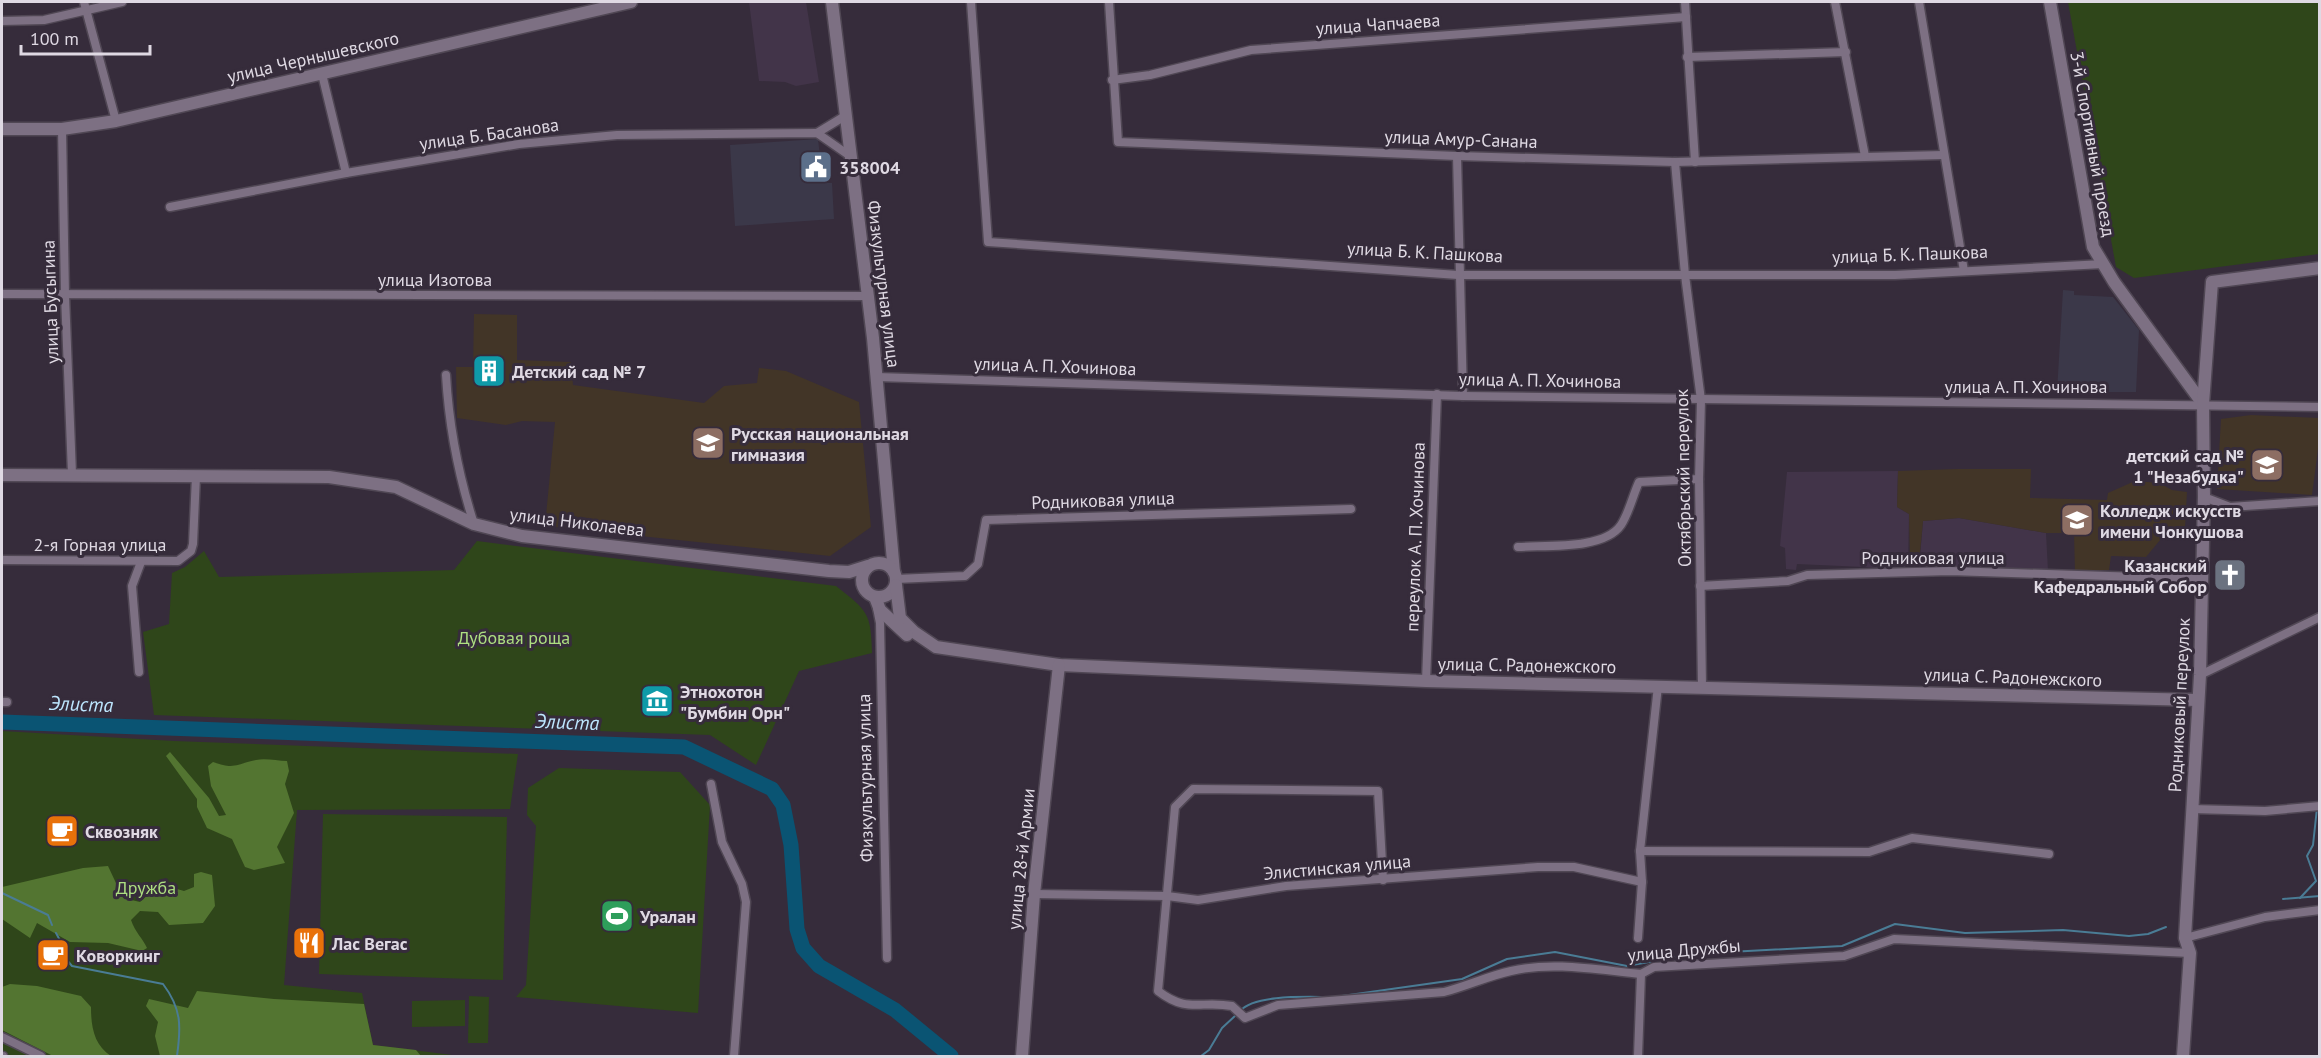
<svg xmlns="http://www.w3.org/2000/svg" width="2321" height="1058" font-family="'PT Sans',sans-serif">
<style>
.built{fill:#423449}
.industrial{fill:#3b3849}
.education{fill:#423527}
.green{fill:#2f461a}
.forest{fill:#537531}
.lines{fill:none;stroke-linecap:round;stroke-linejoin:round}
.stream{stroke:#4a7c95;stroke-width:2}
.river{stroke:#0a5473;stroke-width:15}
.street-casing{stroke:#504754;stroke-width:11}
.secondary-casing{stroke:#504754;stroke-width:15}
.street{stroke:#7d7083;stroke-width:8}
.secondary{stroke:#7d7083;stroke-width:12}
.labels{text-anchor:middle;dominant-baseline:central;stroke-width:6;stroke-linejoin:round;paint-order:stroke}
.street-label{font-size:18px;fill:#dfd9e3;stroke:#362c3b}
.poi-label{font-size:18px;font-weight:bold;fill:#dfd9e3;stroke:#362c3b;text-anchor:start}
.park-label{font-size:18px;fill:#addf81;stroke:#362c3b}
.water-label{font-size:20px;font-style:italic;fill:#bde6fe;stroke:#362c3b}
</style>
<rect width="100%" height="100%" fill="#362c3b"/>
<g class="built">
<polygon points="749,2 806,2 819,82 796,86 785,82 759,81"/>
<polygon points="1898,471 1897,507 1909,514 1908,569 1797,564 1796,570 1786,569 1785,548 1780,546 1787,472"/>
<polygon points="1959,518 2046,533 2048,571 1919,569 1923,521"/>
</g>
<g class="industrial">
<polygon points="818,139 823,183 832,183 834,219 735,226 730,145"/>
<polygon points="2063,290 2074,291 2074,295 2113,297 2139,330 2136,392 2057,392"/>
</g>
<g class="education">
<polygon points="474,314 517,315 517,360 571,362 573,385 704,403 724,386 757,383 759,368 786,371 859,402 871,527 830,556 545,526 555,422 522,421 506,425 457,418 456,367 473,367"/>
<polygon points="2251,415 2319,418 2319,441 2312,495 2217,489 2221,419"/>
<polygon points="1958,469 2031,469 2030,498 2107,500 2108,493 2135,481 2159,483 2172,490 2187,492 2185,528 2170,528 2146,557 2111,556 2109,570 2075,572 2074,533 2046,533 1959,518 1923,521 1919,563 1910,562 1909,514 1897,507 1898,471"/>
</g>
<g class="green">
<polygon points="2068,2 2319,2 2319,254 2134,278 2116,267"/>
<path d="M477,541L836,586C868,611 871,613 872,653L799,671L756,765L710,735L154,715L143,632L169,624L172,573L185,567L204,551L219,577L454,570Z"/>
<polygon points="2,731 174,741 518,754 510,809 297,810 284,985 362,993 373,1045 460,1056 2,1056"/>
<polygon points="559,768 680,772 710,805 698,1013 516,997 526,985 536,826 527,815 528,788"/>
<polygon points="323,814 507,817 503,980 319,974"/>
<polygon points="469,996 489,997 488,1043 468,1043"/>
<polygon points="465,1000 465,1026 412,1027 412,1001"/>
</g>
<g class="forest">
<path d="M170,752L209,798L219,816L226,815L211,786L208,766L213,762C235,770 236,764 256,760C266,758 277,761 287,761L289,771L285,784L294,813L277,847L285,863L254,870L245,867L232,839L207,828L197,807V799L166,756Z"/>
<path d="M108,866L123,898L140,902L160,884L184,891L194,887V874L201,872L212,875L215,906L203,923L169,925L158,912L140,911L131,920C135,932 143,939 147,948L142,951L108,943L70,942L37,923L30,938L2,919V887L83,868Z"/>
<path d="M10,984L37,986L81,996L91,1007C91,1027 94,1045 111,1056H53L2,1030V987Z"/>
<polygon points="197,991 274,999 364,1004 373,1045 416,1050 421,1056 160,1056 155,1036 158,1022 146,1006 149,999 188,1008"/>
</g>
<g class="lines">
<g class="stream">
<polyline points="2,893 48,915 52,925"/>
<polyline points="2300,898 2316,881 2307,856 2313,845 2317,808"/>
<polyline points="2283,899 2320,896"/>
<polyline points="56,933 63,946"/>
<path d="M66,959L72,966L163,984C182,1009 181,1027 177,1056"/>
<polyline points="1342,996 1462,979 1507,959 1555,952 1627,966 1692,954 1842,946 1895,924 1965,933 2063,930 2129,936 2148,934 2166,927"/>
<path d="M1240,1011C1255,994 1308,997 1330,997"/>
<polyline points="1201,1056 1209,1050 1222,1028 1236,1015"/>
</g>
<polyline class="river" points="2,722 684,747 772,789 783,805 791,845 797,929 803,948 819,966 895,1010 951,1056"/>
<defs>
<g id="street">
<polyline points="84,2 116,121"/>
<polyline points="971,2 988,242 1458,275 1895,275 2103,264"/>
<polyline points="1109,2 1118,142 1457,156 1675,162 1943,155"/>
<polyline points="1685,2 1695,162"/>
<polyline points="1835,2 1865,156"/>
<polyline points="1919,2 1964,271"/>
<polyline points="2,21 44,20 122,2"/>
<polyline points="1687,57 1846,52"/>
<polyline points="322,74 346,173"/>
<polyline points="1112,80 1150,75 1251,50 1686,17"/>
<polyline points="62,129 65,295 72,474"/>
<polyline points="817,133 845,116"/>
<polyline points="1457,156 1463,396"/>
<polyline points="1675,162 1685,275 1701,400 1699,479 1702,687"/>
<polyline points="170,207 346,173 519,144 617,135 817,133 850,156"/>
<polyline points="2,294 869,296"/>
<path d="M446,375C449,427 458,474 474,524"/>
<polyline points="877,377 1463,396 2320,407"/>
<polyline points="2204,497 2230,507 2320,501"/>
<path d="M1518,547C1546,545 1604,550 1621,525C1629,513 1633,495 1639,482L1699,479"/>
<polyline points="2,560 178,561 191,551 193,544 196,476"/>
<polyline points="896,579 965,576 978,564 986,520 1351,509"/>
<polyline points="1700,586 1788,581 1807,575 1950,571 2202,579"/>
<polyline points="877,608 880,623 887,958"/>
<polyline points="139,672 132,586 141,562"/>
<polyline points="2200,675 2320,617"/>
<polyline points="1426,681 1437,394"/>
<polyline points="2,702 7,702"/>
<polyline points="711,784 722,842 742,884 746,902 734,1056"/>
<polyline points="2192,809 2265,811 2320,806"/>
<polyline points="1640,851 1869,852 1912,838 2049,854"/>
<path d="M1383,880L1378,791L1193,789L1175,807L1158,991C1188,1014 1200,1000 1232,1006L1245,1018L1278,1005L1444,992C1467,986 1488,976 1511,971C1553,961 1598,970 1641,974L1654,967L1844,956L1894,939L2190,953"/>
<polyline points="1034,894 1167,896 1198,900 1286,886 1538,867 1574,867 1642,882"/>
<polyline points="1638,938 1642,882 1640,851 1658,686"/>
<polyline points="2185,938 2265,917 2320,910"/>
<polyline points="2,1037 41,1056"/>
<polyline points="2,1056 3,1056"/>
<polyline points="1638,1056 1641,974"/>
</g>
<g id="secondary">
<polyline points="832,2 873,338 894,572"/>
<polyline points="2050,2 2093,247 2114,282 2203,404"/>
<polyline points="2,129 62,129 116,121 631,2"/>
<polyline points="2,475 329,477 396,487 474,524 522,536 829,571 849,572 868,566"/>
<circle cx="879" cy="580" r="17"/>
<polyline points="896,585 900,618 914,632 936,647 1059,665 1426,681 2198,700"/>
<polyline points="875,597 880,610 907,635"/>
<polyline points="1022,1056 1034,894 1059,665"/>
<polyline points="2183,1056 2190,953 2185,938 2200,675 2204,497 2203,404 2212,282 2320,268"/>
</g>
</defs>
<use href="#street" class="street-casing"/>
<use href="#secondary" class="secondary-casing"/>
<use href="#street" class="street"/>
<use href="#secondary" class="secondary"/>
</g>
<defs>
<symbol id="civic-square" viewBox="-11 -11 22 22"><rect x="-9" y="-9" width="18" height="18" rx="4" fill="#5c6f8a" stroke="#362c3b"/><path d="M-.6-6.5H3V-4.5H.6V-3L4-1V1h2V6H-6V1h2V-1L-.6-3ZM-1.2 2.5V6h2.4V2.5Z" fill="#fff"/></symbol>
<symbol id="building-square" viewBox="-11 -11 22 22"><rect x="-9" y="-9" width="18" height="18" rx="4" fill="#0f9aa8" stroke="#362c3b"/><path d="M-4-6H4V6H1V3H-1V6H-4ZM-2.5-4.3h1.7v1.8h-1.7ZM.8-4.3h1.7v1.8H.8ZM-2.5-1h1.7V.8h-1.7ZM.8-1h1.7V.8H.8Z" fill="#fff"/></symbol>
<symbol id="school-square" viewBox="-11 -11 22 22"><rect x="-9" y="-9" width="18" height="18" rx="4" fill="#8d6e63" stroke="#362c3b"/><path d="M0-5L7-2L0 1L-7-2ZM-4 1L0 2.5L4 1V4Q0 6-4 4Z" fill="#fff"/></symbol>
<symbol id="university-square" viewBox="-11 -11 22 22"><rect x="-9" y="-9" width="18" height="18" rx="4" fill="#8d6e63" stroke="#362c3b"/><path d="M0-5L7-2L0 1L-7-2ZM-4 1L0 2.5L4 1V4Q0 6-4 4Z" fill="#fff"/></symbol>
<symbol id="church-square" viewBox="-11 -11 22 22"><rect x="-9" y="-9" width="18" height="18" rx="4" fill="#6b7280" stroke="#362c3b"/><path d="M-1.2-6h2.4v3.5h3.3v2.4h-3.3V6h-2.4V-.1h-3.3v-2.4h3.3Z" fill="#fff"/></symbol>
<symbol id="museum-square" viewBox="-11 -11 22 22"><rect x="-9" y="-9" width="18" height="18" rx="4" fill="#0f9aa8" stroke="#362c3b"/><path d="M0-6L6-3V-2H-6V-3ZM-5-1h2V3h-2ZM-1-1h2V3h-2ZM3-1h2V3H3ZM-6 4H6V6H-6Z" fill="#fff"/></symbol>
<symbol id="cafe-square" viewBox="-11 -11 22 22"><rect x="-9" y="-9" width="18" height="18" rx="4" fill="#e8710a" stroke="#362c3b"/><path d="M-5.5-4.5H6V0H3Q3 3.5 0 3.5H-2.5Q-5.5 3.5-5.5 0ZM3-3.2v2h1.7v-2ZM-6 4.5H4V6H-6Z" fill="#fff"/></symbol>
<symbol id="stadium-square" viewBox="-11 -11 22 22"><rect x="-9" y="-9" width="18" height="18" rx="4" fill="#2e9e5b" stroke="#362c3b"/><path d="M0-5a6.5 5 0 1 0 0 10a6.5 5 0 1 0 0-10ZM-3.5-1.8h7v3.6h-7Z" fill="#fff"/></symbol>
<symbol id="restaurant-square" viewBox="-11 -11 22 22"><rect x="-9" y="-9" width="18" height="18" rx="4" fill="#e8710a" stroke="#362c3b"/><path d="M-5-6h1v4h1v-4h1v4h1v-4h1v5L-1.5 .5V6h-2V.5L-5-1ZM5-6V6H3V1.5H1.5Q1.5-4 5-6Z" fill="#fff"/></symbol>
</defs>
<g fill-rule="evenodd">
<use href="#civic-square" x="797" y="148" width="38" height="38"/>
<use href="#building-square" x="470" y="352" width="38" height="38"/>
<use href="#school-square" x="689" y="424" width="38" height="38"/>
<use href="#school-square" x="2248" y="446" width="38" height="38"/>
<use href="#university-square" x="2058" y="501" width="38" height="38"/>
<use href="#church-square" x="2211" y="556" width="38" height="38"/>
<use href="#museum-square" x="638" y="682" width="38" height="38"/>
<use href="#cafe-square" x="43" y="812" width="38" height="38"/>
<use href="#stadium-square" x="598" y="897" width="38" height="38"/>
<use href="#restaurant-square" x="290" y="924" width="38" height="38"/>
<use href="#cafe-square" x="34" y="936" width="38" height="38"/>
</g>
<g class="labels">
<g class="street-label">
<text transform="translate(1378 24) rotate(-4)">улица Чапчаева</text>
<text transform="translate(313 57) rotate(-13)">улица Чернышевского</text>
<text transform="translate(489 134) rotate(-8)">улица Б. Басанова</text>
<text transform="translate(1461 139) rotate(2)">улица Амур-Санана</text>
<text transform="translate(2093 144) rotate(80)">3-й Спортивный проезд</text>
<text transform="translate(1425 252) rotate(3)">улица Б. К. Пашкова</text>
<text transform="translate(1910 254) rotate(-2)">улица Б. К. Пашкова</text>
<text x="435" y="279">улица Изотова</text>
<text transform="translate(884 284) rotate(83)">Физкультурная улица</text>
<text transform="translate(50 302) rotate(-92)">улица Бусыгина</text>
<text transform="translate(1055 366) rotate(2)">улица А. П. Хочинова</text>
<text transform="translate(1540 380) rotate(1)">улица А. П. Хочинова</text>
<text x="2026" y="386">улица А. П. Хочинова</text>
<text transform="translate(1683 478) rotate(-91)">Октябрьский переулок</text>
<text transform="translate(1103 500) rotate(-2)">Родниковая улица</text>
<text transform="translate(577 522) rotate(7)">улица Николаева</text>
<text transform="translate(1415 537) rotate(-88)">переулок А. П. Хочинова</text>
<text x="100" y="544">2-я Горная улица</text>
<text x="1933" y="557">Родниковая улица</text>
<text transform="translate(1527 665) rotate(1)">улица С. Радонежского</text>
<text transform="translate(2013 677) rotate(2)">улица С. Радонежского</text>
<text transform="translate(2179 705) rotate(-87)">Родниковый переулок</text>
<text transform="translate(865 778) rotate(-91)">Физкультурная улица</text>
<text transform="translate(1021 859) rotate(-84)">улица 28-й Армии</text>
<text transform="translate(1337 867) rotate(-5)">Элистинская улица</text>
<text transform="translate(1684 950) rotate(-5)">улица Дружбы</text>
</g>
<g class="poi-label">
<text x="839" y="167">358004</text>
<text x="512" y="371">Детский сад № 7</text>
<text x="731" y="433">Русская национальная<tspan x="731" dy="21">гимназия</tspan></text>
<text x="2244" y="455" text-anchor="end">детский сад №<tspan x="2244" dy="21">1 "Незабудка"</tspan></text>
<text x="2100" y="510">Колледж искусств<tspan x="2100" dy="21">имени Чонкушова</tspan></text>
<text x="2207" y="565" text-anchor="end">Казанский<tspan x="2207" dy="21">Кафедральный Собор</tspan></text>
<text x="680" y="691">Этнохотон<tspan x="680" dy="21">"Бумбин Орн"</tspan></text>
<text x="85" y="831">Сквозняк</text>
<text x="640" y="916">Уралан</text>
<text x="332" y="943">Лас Вегас</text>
<text x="76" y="955">Коворкинг</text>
</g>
<g class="park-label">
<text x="514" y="637">Дубовая роща</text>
<text x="146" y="887">Дружба</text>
</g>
<g class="water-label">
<text transform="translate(81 704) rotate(2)">Элиста</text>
<text transform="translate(567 722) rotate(2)">Элиста</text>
</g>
</g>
<rect width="2321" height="1058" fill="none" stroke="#dfd9e3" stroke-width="6"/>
<path d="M21 45v9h129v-9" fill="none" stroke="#dfd9e3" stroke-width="3"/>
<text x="30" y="45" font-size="18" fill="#dfd9e3" stroke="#362c3b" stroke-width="4.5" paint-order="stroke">100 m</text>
</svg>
